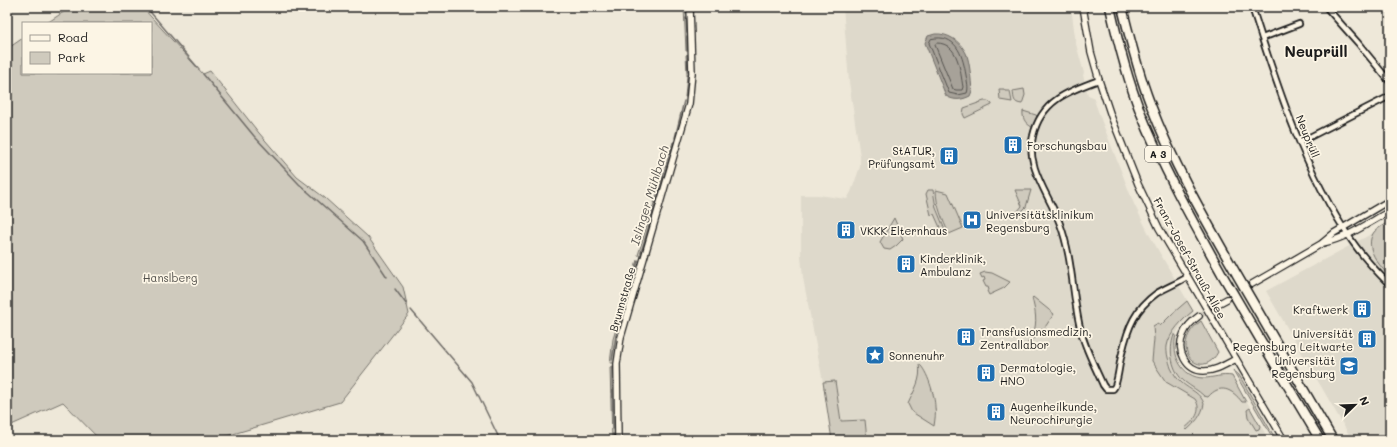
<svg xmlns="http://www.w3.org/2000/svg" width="1397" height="447" font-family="Mali,sans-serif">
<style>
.built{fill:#ded9cb}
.green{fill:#cfcabd;stroke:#76736c}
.water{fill:#a7a299;stroke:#6f6c67}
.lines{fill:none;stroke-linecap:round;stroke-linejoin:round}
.shore{stroke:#54524e;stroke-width:1}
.stream{stroke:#6f6c67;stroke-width:1.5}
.tertiary-tunnel{stroke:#cec9bd;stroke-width:5.5;stroke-dasharray:5.5 3;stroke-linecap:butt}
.minor-casing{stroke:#1c1c1c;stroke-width:8}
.tertiary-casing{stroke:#1c1c1c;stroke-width:8}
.motorway-casing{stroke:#1c1c1c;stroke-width:11}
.minor{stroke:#fcf5e5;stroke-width:4.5}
.tertiary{stroke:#fcf5e5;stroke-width:5.5}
.motorway{stroke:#fcf5e5;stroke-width:8}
.labels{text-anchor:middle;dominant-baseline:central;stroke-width:3.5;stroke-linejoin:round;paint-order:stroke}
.shield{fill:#fcf5e5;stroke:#5f5d58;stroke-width:1}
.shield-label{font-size:10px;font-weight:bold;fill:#1c1c1c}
.street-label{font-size:11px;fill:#1c1c1c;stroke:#fcf5e5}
.poi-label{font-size:11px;fill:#1c1c1c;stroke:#fcf5e5;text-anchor:start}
.park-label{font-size:11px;fill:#52504c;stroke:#fcf5e5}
.water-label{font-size:12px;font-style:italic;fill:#5b5854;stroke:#fcf5e5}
.district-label{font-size:15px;font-weight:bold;fill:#1c1c1c;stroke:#fcf5e5}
</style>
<rect width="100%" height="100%" fill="#eee8d9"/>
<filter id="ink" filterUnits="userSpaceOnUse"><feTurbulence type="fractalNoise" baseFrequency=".025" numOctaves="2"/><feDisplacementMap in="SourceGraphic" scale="8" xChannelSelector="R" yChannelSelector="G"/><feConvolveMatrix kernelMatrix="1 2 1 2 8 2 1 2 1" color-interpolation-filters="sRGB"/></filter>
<g filter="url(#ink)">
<g class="built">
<polygon points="843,7 1071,7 1076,44 1084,73 1083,75 1088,95 1093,97 1102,122 1134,204 1150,236 1194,312 1182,324 1177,333 1174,349 1177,361 1186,372 1197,377 1210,378 1221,375 1232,376 1269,440 867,440 865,420 841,421 835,382 823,382 803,278 801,256 801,195 818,195 847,199 851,192 860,167 860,156 849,82"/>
<polygon points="1390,221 1390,440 1352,440 1266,291 1375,232"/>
</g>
<g class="green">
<polygon points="71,7 142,7 203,74 210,71 259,133 297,177 325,198 368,237 403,287 409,314 340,402 213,440 100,440 63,402 7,427 7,49 23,38 23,73 151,73 151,23 47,23"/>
<polygon points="684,7 688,7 689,51 686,51"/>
<polygon points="689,54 691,55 688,97 685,97 687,75 686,55"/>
<polygon points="999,89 1004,89 1005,91 1010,91 1012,102 1000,100"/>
<path d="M1024,89L1025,95L1022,104C1013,103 1014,99 1013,91Z"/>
<polygon points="984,101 988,101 992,104 992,105 965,118 963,114 964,108"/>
<path d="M1023,111L1036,115L1037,116L1034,128C1027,125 1022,120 1023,111Z"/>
<polygon points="673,142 677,143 642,256 638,255"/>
<polygon points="928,190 933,190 936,208 947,235 940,236 939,233 942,232 934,214 931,215 926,194"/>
<path d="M936,190L948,193L963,228L949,234C943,220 936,206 936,190Z"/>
<polygon points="1015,190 1031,190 1026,207 1017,216 1017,212 1022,206"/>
<polygon points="894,218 903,239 896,246 890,250 884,249 880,242"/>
<path d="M1390,221V277C1380,266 1363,248 1374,232C1378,228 1385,224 1390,221Z"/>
<polygon points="637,260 640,262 615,363 610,363 613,339"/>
<polygon points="985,272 992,273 1010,282 1004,288 989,295 987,291 989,290 988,287 986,287 983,281 985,280 984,277 982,278 980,274"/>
<path d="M1033,297L1054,314L1041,333L1027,345C1028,342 1031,338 1033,334C1038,322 1035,310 1032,298Z"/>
<path d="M1187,301L1193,311C1183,319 1169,333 1167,346C1166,353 1169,361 1171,368C1174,374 1177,379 1182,383C1190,390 1201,393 1204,404C1202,415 1195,423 1187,430L1185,428C1194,421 1203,411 1195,399L1166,382L1152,361L1154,339L1153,326L1158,323L1160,326L1172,314Z"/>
<path d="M1201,321L1218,352C1201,384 1166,346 1201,321Z"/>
<path d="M1174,335H1176C1171,355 1182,378 1204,378C1213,378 1222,374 1232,376L1246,402H1242C1232,389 1220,383 1208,397L1204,396C1198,390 1191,387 1185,382C1172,372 1168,351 1174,335Z"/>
<path d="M919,364C927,370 935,396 935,407C936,413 935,419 934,426L912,412L908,404C914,390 922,380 919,364Z"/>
<polygon points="613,366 615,367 615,440 612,440 610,367"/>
<polygon points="1233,370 1239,375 1276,440 1274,440"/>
<polygon points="835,381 841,421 865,420 867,440 832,440 823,382"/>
<polygon points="1250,408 1260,426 1259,429 1256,430 1248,417 1247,410"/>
</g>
<path class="water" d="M935,34C948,33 960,41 966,53C970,62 971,80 972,91L970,96C962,100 954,101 946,96L925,43L928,36Z"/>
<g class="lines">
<g class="shore">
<path d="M936,38C958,36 963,58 966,75C967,81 969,88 967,93L958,95L949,93L929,43L931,39Z"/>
<path d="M937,43C959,43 960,71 963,87L962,90H956L953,89L935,45Z"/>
</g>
<g class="stream">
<polyline points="146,7 199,69"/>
<polyline points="685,7 686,14"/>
<polyline points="686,18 687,33"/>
<polyline points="687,37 687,50"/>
<polyline points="687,55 688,71"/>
<polyline points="203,74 254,136 299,184 363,241 387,277"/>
<polyline points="686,96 688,76"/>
<polyline points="675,138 684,101"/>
<polyline points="641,253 674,142"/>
<polyline points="395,289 407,305"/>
<polyline points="627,298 638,260"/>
<polyline points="411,310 472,382 500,440"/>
<polyline points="612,360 616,336 625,303"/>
<polyline points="612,367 613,429"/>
<polyline points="613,434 614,440"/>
</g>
<g class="tertiary-tunnel">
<polyline points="1227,299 1252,284"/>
<polyline points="1199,316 1214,306"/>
</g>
<defs>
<g id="minor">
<path d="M1252,7C1277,86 1305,173 1352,241C1363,257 1377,272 1390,285"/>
<polyline points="1326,7 1358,43 1390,82"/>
<polyline points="1262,38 1299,24"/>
<path d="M1099,80C1068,91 1041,101 1033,136C1025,167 1050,196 1060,224C1072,256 1072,290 1079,323C1083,344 1094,365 1103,385L1106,389H1113L1115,386C1119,375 1119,364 1122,353C1128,327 1135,309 1157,293C1167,287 1178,283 1187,277"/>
<polyline points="1300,142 1390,96"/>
</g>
<g id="tertiary">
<polyline points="1083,7 1091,52 1099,80 1111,116 1138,184 1159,228 1284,440"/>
<path d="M1323,243C1348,238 1368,223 1390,211"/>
<polyline points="1252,284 1321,244 1334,233 1390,200"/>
<polyline points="1214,306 1227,299"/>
<path d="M1199,316C1192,321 1186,327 1183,335C1176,350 1186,371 1204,371C1216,371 1226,364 1236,359"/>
<polyline points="618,440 617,364 621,337 689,104 692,73 690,7"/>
</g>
<g id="motorway">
<path d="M1110,7C1118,42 1127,78 1140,111C1163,169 1193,222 1223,276C1255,331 1287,385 1320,440"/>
<path d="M1122,7C1130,39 1138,72 1150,103C1173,164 1205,219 1237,275C1269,330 1301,385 1333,440"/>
</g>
</defs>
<use href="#minor" class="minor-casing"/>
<use href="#tertiary" class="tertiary-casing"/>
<use href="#motorway" class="motorway-casing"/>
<use href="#minor" class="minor"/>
<use href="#tertiary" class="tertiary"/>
<use href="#motorway" class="motorway"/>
</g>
</g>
<defs>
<symbol id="building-square" viewBox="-11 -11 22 22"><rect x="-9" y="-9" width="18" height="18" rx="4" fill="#1f6fb2" stroke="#fcf5e5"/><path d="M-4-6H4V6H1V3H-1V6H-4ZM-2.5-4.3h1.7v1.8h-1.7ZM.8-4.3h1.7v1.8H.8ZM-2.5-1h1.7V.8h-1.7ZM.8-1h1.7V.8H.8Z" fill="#fff"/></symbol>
<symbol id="hospital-square" viewBox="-11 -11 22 22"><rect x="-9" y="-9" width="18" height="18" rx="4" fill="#1f6fb2" stroke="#fcf5e5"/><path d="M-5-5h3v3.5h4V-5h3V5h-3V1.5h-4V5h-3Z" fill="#fff"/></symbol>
<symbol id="sight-square" viewBox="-11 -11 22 22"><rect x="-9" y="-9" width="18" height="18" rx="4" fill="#1f6fb2" stroke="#fcf5e5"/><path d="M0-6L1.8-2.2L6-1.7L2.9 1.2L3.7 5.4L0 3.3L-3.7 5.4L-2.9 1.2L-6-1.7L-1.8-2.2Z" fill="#fff"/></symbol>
<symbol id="university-square" viewBox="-11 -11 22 22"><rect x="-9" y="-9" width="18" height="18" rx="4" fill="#1f6fb2" stroke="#fcf5e5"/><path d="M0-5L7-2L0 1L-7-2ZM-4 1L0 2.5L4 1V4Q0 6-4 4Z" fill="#fff"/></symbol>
</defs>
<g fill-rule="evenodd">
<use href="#building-square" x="1002" y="134" width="22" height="22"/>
<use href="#building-square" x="938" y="145" width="22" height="22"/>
<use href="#hospital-square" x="961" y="209" width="22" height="22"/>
<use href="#building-square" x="835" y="219" width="22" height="22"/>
<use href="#building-square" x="895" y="253" width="22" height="22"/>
<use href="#building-square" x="1351" y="298" width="22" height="22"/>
<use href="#building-square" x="955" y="326" width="22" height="22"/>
<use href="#building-square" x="1356" y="328" width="22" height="22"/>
<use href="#sight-square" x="864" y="344" width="22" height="22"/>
<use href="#university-square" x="1338" y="355" width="22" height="22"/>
<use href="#building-square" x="975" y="362" width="22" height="22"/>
<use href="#building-square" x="985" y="401" width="22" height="22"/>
</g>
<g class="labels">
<rect class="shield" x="1145" y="146" width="26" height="16" rx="3"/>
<g class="shield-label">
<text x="1158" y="154">A 3</text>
</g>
<g class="street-label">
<text transform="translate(1308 136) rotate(68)">Neuprüll</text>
<text transform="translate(1190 258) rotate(61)">Franz-Josef-Strauß-Allee</text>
<text transform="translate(622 299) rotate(-74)">Brunnstraße</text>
</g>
<g class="poi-label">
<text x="1027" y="145">Forschungsbau</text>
<text x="935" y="150" text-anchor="end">StATUR,<tspan x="935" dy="13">Prüfungsamt</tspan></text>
<text x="986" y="214">Universitätsklinikum<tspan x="986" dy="13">Regensburg</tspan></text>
<text x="860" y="230">VKKK Elternhaus</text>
<text x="920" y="258">Kinderklinik,<tspan x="920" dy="13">Ambulanz</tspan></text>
<text x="1348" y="309" text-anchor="end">Kraftwerk</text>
<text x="980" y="331">Transfusionsmedizin,<tspan x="980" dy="13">Zentrallabor</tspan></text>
<text x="1353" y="333" text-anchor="end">Universität<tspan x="1353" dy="13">Regensburg Leitwarte</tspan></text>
<text x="889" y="355">Sonnenuhr</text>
<text x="1335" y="360" text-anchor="end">Universität<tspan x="1335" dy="13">Regensburg</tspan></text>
<text x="1000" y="367">Dermatologie,<tspan x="1000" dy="13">HNO</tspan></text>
<text x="1010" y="406">Augenheilkunde,<tspan x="1010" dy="13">Neurochirurgie</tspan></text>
</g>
<g class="park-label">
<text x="170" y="277">Hanslberg</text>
</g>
<g class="water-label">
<text transform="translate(649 195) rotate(-73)">Islinger Mühlbach</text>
</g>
<g class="district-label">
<text x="1316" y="51">Neuprüll</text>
</g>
</g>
<rect width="1397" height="447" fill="none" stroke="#fcf5e5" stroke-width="24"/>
<rect x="12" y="12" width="1373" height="423" fill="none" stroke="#1c1c1c" stroke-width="1.5" filter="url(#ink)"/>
<rect x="22" y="22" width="130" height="52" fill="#fcf5e5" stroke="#a29e95"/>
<rect x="30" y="35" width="20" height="6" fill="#fcf5e5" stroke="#a29e95"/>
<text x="58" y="42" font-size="12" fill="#1c1c1c">Road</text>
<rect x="30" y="52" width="20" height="12" fill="#cfcabd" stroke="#a29e95"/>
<text x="58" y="62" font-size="12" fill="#1c1c1c">Park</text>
<g transform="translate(1355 405) rotate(67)" stroke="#fcf5e5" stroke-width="3" paint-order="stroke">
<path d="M0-3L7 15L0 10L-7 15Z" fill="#1c1c1c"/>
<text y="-6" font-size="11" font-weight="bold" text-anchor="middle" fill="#1c1c1c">N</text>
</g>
</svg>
